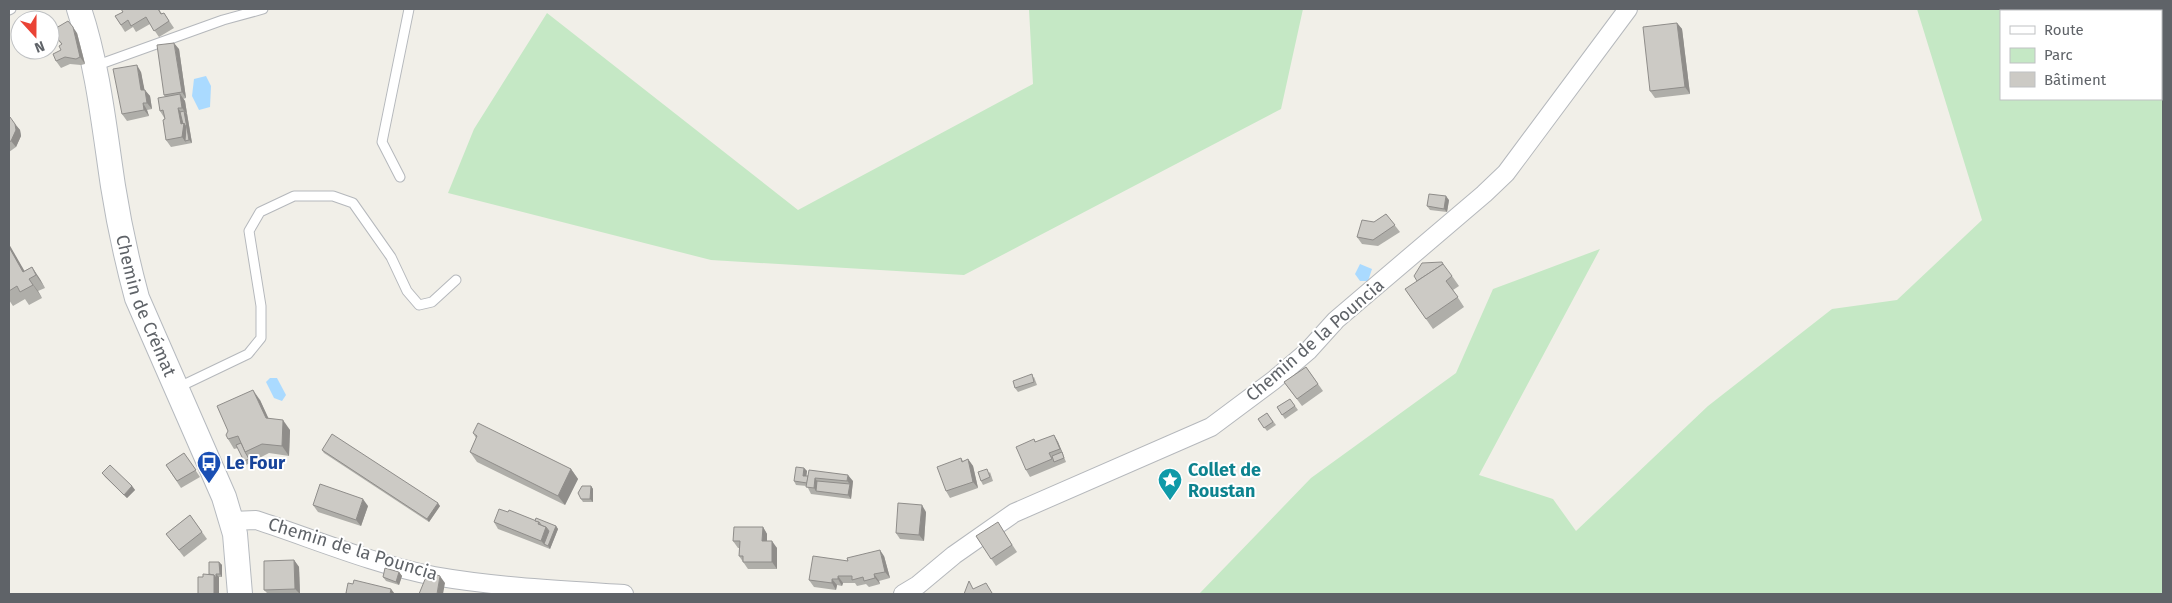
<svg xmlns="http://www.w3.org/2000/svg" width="2172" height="603" font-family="'Fira Sans',sans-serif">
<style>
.green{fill:#c5e8c5;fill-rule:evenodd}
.water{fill:#aadaff}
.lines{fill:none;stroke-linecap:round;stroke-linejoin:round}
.lane-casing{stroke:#b5b8bc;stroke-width:11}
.street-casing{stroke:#b5b8bc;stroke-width:20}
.secondary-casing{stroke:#b6babf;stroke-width:26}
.lane{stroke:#fff;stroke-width:9}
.street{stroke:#fff;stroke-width:18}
.secondary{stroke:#fff;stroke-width:24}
.wall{fill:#afaea9}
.shaded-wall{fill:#8f8d8a}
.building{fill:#cccac5;stroke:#8f8d8a}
.labels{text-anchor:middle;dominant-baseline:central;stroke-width:4;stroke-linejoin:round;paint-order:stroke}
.street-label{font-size:18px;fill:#5f6368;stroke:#fff}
.transit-label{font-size:18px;font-weight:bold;fill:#164399;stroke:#fff;text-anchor:start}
.culture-label{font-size:18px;font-weight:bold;fill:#0d838f;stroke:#fff;text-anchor:start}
</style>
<rect width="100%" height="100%" fill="#f1efe8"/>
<g class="green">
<polygon points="1029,9 1303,9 1281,109 964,275 711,260 448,193 474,129 547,13 798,210 1033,84"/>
<path d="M1917,9H2163V594H1199L1311,478L1456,373L1493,289L1600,249L1479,475L1553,499L1576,531L1708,406L1832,309L1897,300L1982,220ZM2001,11H2161V99H2001Z"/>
</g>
<g class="water">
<polygon points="206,76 211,86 210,107 199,110 192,96 194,79"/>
<polygon points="1360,264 1372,269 1368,281 1360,281 1355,274"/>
<polygon points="270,378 277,378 286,395 282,401 274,398 266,382"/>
</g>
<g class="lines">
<defs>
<g id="lane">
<polyline points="9,10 11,9"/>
<polyline points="95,66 223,20 263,9"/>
<polyline points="400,177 382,142 409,9"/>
<polyline points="177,388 248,354 261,338 261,306 249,231 260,212 294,196 333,196 353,203 391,257 407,291 419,305 432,302 456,280"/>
</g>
<g id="street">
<path d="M232,521L256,520C314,539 373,564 434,576C497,587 561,590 624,594"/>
<polyline points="903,594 918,585 954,555 1014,513 1211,427 1274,380 1308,351 1336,320 1484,194 1506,173 1628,9"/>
</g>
<g id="secondary">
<path id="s1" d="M79,9C98,66 104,126 113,186C119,224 127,261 137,298L224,497L235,534L240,594"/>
</g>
</defs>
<use href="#lane" class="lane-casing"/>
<use href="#street" class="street-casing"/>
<use href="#secondary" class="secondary-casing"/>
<use href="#lane" class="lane"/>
<use href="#street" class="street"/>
<use href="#secondary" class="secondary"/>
</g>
<g class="wall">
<polygon points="121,9 159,9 162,14 164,13 174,28 159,37 150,24 136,32 133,27 125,32 115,16 123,12"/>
<polygon points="1389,9 1446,9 1390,10"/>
<polygon points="1677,23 1682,29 1690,94 1655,98 1650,91"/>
<polygon points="51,31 77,33 85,64 81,65 70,64 61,68 56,61 61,50 62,45"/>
<polygon points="179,49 186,98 183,99 185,101 192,143 171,147 166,140 165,119 160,111 165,97 164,95"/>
<polygon points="141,72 144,90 150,96 152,109 147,110 149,116 127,121 122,114"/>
<polygon points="9,117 15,124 20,130 21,136 16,147 9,152"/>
<polygon points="1449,200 1447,212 1430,210 1427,206"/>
<polygon points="1386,214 1400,232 1378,246 1362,244 1357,237 1374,222"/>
<polygon points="9,245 24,271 32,267 45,288 38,291 42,298 29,305 25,299 13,306 9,300"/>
<polygon points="1452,276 1459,286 1453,290 1464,307 1433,329 1405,289"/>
<polygon points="1306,367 1323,391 1302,406 1284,382"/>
<polygon points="1034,377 1037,385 1018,392 1015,388"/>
<polygon points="1290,399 1298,410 1285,419 1277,407"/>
<polygon points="260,400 268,418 290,430 289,456 269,453 246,465 244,461 238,448 234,449 228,439"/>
<polygon points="1267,413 1276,425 1267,431 1258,419"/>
<polygon points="473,433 571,469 578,479 565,505 477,462 470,452 476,438"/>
<polygon points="1054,435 1058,442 1066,462 1030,477 1026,470 1034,439 1036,442"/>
<polygon points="322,450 440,506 429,522 324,453"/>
<polygon points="184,453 200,477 181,488 166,465"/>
<polygon points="961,458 963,461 968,459 973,466 978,488 950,498 946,491"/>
<polygon points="804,468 807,471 806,476 853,481 851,499 811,494 807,486 796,485 794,481"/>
<polygon points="990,472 993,481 983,485 981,481"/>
<polygon points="102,473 132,486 135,490 127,498 105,477"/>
<polygon points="591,486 593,489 593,502 583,502 581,499"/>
<polygon points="313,505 368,506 361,526 318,512"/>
<polygon points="926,512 924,541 900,539 896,533"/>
<polygon points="190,515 207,539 184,557 166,534"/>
<polygon points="535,521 556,526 558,529 550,549 498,529 494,522"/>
<polygon points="763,527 767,534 767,541 777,548 777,569 748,569 739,556 739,548 738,548 733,541"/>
<polygon points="1002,529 1017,552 996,566 976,536"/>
<polygon points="884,556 890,578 879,581 880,584 869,587 866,584 857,586 855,583 843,583 842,586 837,585 836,590 814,587 809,580 848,561"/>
<polygon points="294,560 299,567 300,594 268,594 264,590"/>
<polygon points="219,562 222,565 222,577 203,577 209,574"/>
<polygon points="399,572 402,576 399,585 386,581 383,577"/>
</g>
<g class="shaded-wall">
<polygon points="1677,23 1682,29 1690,94 1685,87"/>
<polygon points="73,27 77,33 85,64 80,57"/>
<polygon points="174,43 179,49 186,98 182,92"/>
<polygon points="137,65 141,72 146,97 141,90"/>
<polygon points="145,90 150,96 152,109 147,103"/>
<polygon points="180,94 185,101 187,114 182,108"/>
<polygon points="143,103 147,110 149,116 144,110"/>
<polygon points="178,108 183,115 184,111 187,114 192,143 189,140 185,141 187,144 182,137"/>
<polygon points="15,124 20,130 21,136 16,147 11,141"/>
<polygon points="1446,196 1449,200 1447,212 1444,209"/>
<polygon points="9,244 32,284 23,272 9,247"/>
<polygon points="32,267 40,279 45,288 36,275"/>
<polygon points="29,279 38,291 42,298 33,285"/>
<polygon points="253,390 260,400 273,428 266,418"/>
<polygon points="283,420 290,430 289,456 282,446"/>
<polygon points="1054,435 1058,442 1064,456 1060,449"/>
<polygon points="968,459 973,466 978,488 973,482"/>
<polygon points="804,468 807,471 806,479 803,476"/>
<polygon points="571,469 578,479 565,505 558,496"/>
<polygon points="848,475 853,481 851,499 848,495 850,484 847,481"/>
<polygon points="815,478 820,485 816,491 814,488"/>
<polygon points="132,486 135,490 127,498 124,495"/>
<polygon points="591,486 593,489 593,502 590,499"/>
<polygon points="363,499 368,506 361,526 356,520"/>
<polygon points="438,503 440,506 429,522 427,519"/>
<polygon points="922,505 926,512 924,541 919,535"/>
<polygon points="556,526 558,529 550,549 548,546"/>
<polygon points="546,527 551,534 544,544 541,541"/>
<polygon points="763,527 767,534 767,548 762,541"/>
<polygon points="772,541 777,548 777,569 772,562"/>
<polygon points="880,550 884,556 890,578 885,572"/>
<polygon points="294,560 299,567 300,594 295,589"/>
<polygon points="219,562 222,565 222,577 220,574"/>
<polygon points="399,572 402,576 399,585 396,582"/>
<polygon points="216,574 219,577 219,594 214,594 214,575"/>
<polygon points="874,574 879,581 880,584 875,578"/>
<polygon points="440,576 445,583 443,594 437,594"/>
<polygon points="838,576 843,583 842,586 838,579"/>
<polygon points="832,579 837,585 836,590 832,583"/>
<polygon points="391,589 395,594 390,594"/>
</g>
<g class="building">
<polygon points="121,9 158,9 161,14 164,13 169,21 154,31 146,17 131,26 128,20 121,25 115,16 123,12"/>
<polygon points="68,21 73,27 80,57 76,59 65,57 56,61 53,54 61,50 59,46 62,44 51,31"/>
<polygon points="1677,23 1685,87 1650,91 1643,27"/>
<polygon points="174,43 182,92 164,95 157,45"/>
<polygon points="137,65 141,90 145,90 147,103 143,103 144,110 122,114 113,69"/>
<polygon points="180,94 182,108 178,108 181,124 184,123 182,137 166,140 163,120 165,119 163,110 160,111 158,98"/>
<polygon points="184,111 189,140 185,141 186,127 184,123 183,124 180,112"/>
<polygon points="9,117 10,117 15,124 16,130 11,141 9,142"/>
<polygon points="1429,194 1446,196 1444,209 1427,206"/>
<polygon points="1386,214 1395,225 1373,240 1357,237 1362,220 1374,222"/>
<polygon points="9,247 23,272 32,267 36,275 29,279 33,285 20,292 17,286 9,291"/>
<polygon points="1442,262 1443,264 1417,281 1414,276 1422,263"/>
<polygon points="1443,264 1452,276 1446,281 1458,297 1426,319 1405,289"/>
<polygon points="1306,367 1318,384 1297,399 1284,382"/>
<polygon points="1032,374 1034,382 1015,388 1013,381"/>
<polygon points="253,390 266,418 283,420 282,446 262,444 245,452 238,436 228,439 226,435 228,431 217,406"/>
<polygon points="1290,399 1295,406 1282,415 1277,407"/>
<polygon points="1267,413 1273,422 1264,428 1258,419"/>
<polygon points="478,423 571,469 558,496 470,452 477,436 473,433"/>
<polygon points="332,434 438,503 427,519 322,450"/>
<polygon points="1054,435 1060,449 1049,453 1052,459 1026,470 1016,447 1034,439 1035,442"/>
<polygon points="241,443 245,452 249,459 244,461 236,445"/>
<polygon points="1062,452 1064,458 1054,462 1052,456"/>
<polygon points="184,453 196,470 177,481 166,465"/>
<polygon points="961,458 962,462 968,459 973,482 946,491 937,467"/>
<polygon points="110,465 132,486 124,495 102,473"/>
<polygon points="796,467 804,468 803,476 808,476 807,483 794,481"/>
<polygon points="987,469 990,477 981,481 978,472"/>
<polygon points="809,470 848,475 847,481 815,478 814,488 806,487"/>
<polygon points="817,481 850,484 848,495 816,491"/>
<polygon points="320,484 363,499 356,520 313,505"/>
<polygon points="582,486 591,486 590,499 581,499 578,493"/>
<polygon points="898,503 922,505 919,535 896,533"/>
<polygon points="499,509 508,512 509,510 539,522 538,524 546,527 541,541 494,522"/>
<polygon points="190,515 202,532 179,550 166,534"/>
<polygon points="536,518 556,526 548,546 544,544 549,531 546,527 541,525 539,522 535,521"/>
<polygon points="998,522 1012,545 991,559 976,536"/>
<polygon points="734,527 763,527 762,541 772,541 772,562 743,562 743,556 739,556 740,541 733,541"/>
<polygon points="880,550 885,572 874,574 875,578 864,581 863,577 852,580 852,576 838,576 838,579 832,579 832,583 809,580 813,556 848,561 847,558"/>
<polygon points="294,560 295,589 264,590 264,561"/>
<polygon points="209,562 219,562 220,574 216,574 216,578 214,575 209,574"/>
<polygon points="385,568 399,572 396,582 383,577"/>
<polygon points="428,572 440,576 437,594 419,594"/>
<polygon points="203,574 214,575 214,594 198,594 198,577 203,577"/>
<polygon points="354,580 391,589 390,594 349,594 346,593 348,583 353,584"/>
<polygon points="969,581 973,589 986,583 992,593 990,594 964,594"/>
</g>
<defs>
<symbol id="bus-pin" viewBox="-11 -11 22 30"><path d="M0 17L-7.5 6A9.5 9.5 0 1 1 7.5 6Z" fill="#1a4fb4" stroke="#fff"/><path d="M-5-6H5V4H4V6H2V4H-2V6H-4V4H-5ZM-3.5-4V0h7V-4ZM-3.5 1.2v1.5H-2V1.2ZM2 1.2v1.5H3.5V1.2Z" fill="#fff"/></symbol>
<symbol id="sight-pin" viewBox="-11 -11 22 30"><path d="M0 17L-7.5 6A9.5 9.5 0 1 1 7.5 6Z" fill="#0f9aa8" stroke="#fff"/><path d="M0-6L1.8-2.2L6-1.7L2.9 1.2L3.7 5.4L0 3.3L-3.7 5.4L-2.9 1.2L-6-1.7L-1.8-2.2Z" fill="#fff"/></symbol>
</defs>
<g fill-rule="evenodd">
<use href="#bus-pin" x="195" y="449" width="28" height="38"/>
<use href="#sight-pin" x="1156" y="466" width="28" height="38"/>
</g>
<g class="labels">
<g class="street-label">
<text stroke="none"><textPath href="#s1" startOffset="305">Chemin de Crémat</textPath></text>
<text transform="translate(1315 340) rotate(-41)">Chemin de la Pouncia</text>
<text transform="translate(353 549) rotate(17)">Chemin de la Pouncia</text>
</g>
<g class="transit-label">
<text x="226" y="463">Le Four</text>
</g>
<g class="culture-label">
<text x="1188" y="470">Collet de<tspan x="1188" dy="21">Roustan</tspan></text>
</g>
</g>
<rect width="2172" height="603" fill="none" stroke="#5f6368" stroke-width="20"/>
<rect x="2000" y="10" width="162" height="90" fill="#ffffff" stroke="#bfc1c3"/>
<rect x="2010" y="26" width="25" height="8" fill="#ffffff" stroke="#bfc1c3"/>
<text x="2044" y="35" font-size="15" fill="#5f6368">Route</text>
<rect x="2010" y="48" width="25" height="15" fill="#c5e8c5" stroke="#bfc1c3"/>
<text x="2044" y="60" font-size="15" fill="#5f6368">Parc</text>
<rect x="2010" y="72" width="25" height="15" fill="#cccac5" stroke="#bfc1c3"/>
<text x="2044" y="85" font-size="15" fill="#5f6368">Bâtiment</text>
<g transform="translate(35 35) rotate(159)"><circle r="24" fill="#ffffff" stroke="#bfc1c3"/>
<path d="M0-4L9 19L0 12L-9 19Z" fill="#ea4335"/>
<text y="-8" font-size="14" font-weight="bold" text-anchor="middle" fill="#5f6368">N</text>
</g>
</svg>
